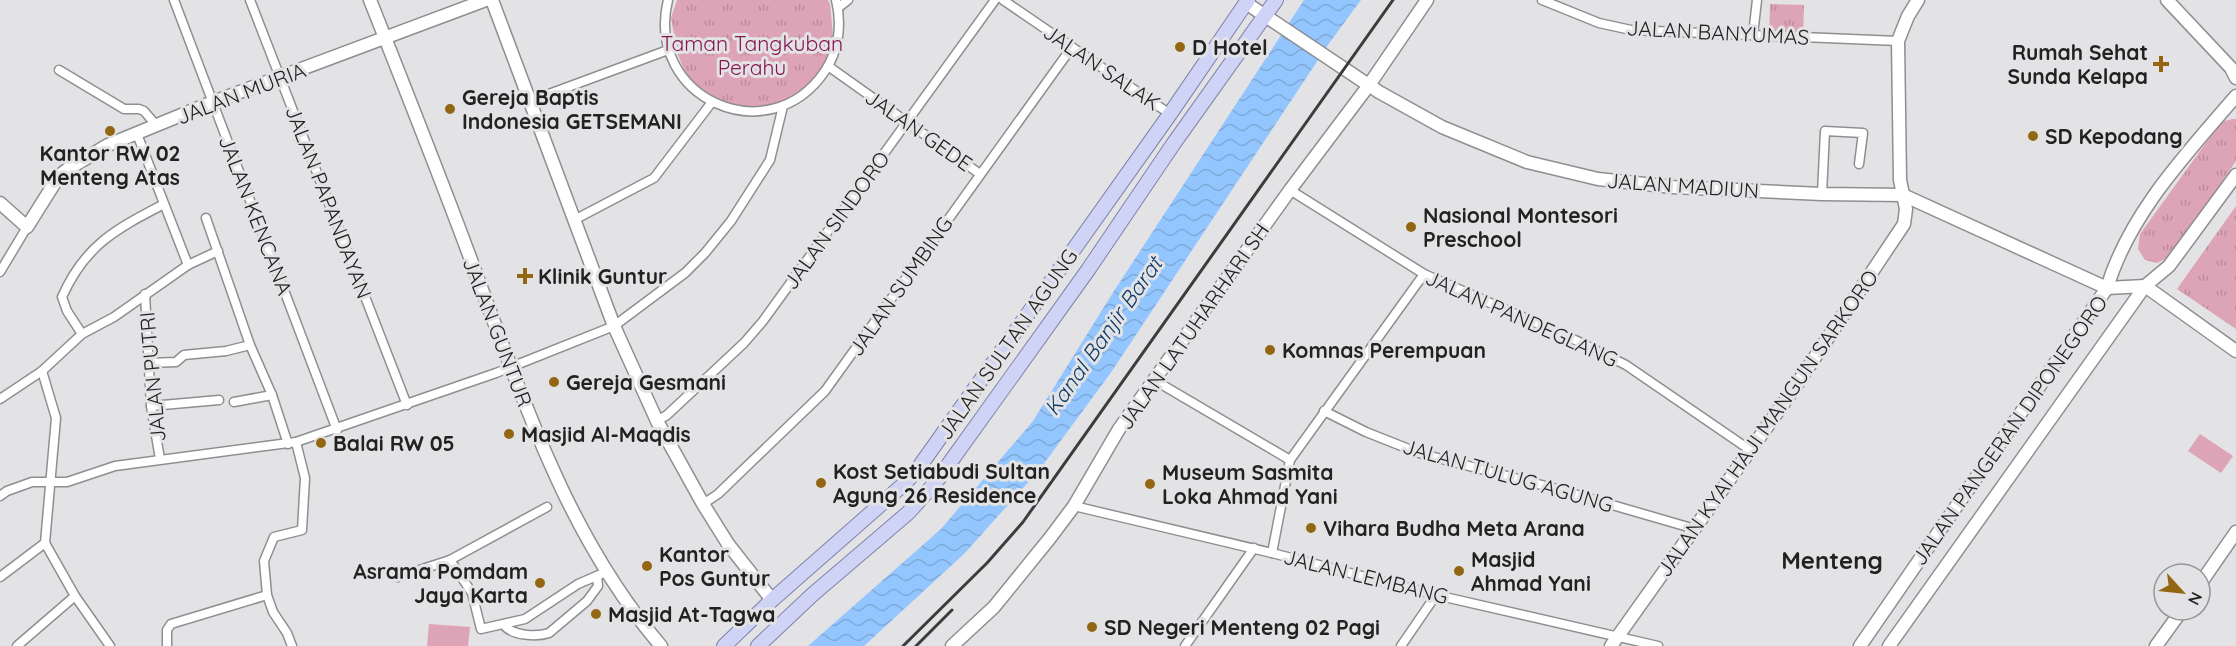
<svg xmlns="http://www.w3.org/2000/svg" width="2236" height="646" font-family="Quicksand,sans-serif">
<style>
.grass{fill:url(#grass-tufts)}
.garden{fill:#dda3b6}
.water{fill:url(#water-waves)}
.lines{fill:none;stroke-linecap:round;stroke-linejoin:round}
.street-casing{stroke:#8f8e91;stroke-width:11}
.secondary-casing{stroke:#8f8e91;stroke-width:15}
.primary-casing{stroke:#7e83a9;stroke-width:16}
.street{stroke:#fff;stroke-width:8}
.secondary{stroke:#fff;stroke-width:12}
.primary{stroke:#cfd4f7;stroke-width:14}
.rail{stroke:#3d3c3d;stroke-width:3}
.poi-dot{fill:#936613;stroke:#e3e2e5;stroke-width:2}
.labels{text-anchor:middle;dominant-baseline:central;stroke-width:6;stroke-linejoin:round;paint-order:stroke}
.street-label{font-size:21px;fill:#232223;stroke:#e3e2e5}
.park-label{font-size:21px;fill:#86184e;stroke:#e3e2e5}
.poi-label{font-size:21px;font-weight:bold;fill:#232223;stroke:#e3e2e5;text-anchor:start}
.water-label{font-size:22px;font-style:italic;fill:#0c3a66;stroke:#e3e2e5}
.quarter-label{font-size:24px;font-weight:bold;fill:#232223;stroke:#e3e2e5}
</style>
<defs>
<pattern id="grass-tufts" width="24" height="20" patternUnits="userSpaceOnUse" patternTransform="scale(1.5)"><rect width="24" height="20" fill="#dda3b6"/><path d="M3 7l-1-3M5 7V3M7 7l1-3M15 17l-1-3M17 17v-4M19 17l1-3" fill="none" stroke="#bd8c9c"/></pattern>
<pattern id="water-waves" width="16" height="10" patternUnits="userSpaceOnUse" patternTransform="scale(1.5)"><rect width="16" height="10" fill="#93c6fe"/><path d="M0 5q4-4 8 0t8 0" fill="none" stroke="#7eaad9"/></pattern>
</defs>
<rect width="100%" height="100%" fill="#e3e2e5"/>
<g class="grass">
<polygon points="677,0 828,0 830,4 833,36 824,66 798,96 767,108 742,109 709,97 687,78 677,52 671,18"/>
<polygon points="1770,4 1804,5 1803,37 1769,37"/>
<polygon points="2232,119 2236,119 2236,161 2171,256 2157,263 2145,260 2138,249 2140,234 2221,122"/>
<polygon points="2236,206 2236,329 2177,289"/>
</g>
<g class="garden">
<polygon points="2200,434 2233,456 2221,473 2188,451"/>
<polygon points="429,624 470,627 468,646 427,646"/>
</g>
<polygon class="water" points="1304,0 1361,0 1330,42 1112,371 1040,469 965,553 864,646 808,646 941,529 1033,421 1114,291"/>
<g class="lines">
<defs>
<g id="street">
<polyline points="174,0 337,430"/>
<polyline points="250,0 407,405"/>
<path d="M668,0C644,98 769,154 825,71C839,50 842,24 836,0"/>
<polyline points="1003,0 1170,114"/>
<polyline points="1542,0 1599,23 1631,30 1898,41"/>
<polyline points="838,8 848,0"/>
<polyline points="1753,35 1757,0"/>
<polyline points="828,66 980,174"/>
<polyline points="59,70 124,109 139,109 144,111 156,125"/>
<polyline points="530,101 668,50"/>
<polyline points="137,134 188,265"/>
<polyline points="1290,190 1424,274 1575,340 1626,365 1750,450"/>
<polyline points="1822,194 1825,131 1863,133 1859,164"/>
<polyline points="206,218 250,345 272,395 288,444"/>
<polyline points="574,220 654,178 712,102"/>
<polyline points="0,272 27,227"/>
<polyline points="145,294 151,406 160,459"/>
<path d="M82,334L67,311L62,297C85,245 116,229 164,204"/>
<polyline points="149,363 176,362 184,355 226,351 250,345"/>
<polyline points="42,371 56,418 45,543 75,596 110,646"/>
<polyline points="1154,380 1290,460"/>
<polyline points="0,399 42,371 82,334 114,317 188,265 218,251"/>
<polyline points="234,402 272,395"/>
<polyline points="151,406 219,400"/>
<polyline points="1324,411 1366,432 1419,453 1557,489 1695,529"/>
<polyline points="657,421 667,415 744,343 763,321 995,0"/>
<polyline points="0,496 7,491 32,482 67,482 115,466 296,442 496,373 614,326 685,273 705,253 731,221 770,160 783,106"/>
<polyline points="703,504 718,494 825,391 1072,47"/>
<polyline points="1074,506 1272,553 1436,595 1658,646"/>
<polyline points="1272,553 1290,460 1424,274"/>
<polyline points="450,560 472,593 481,629 525,619 578,584 606,572"/>
<polyline points="0,577 45,543"/>
<polyline points="398,577 450,560 547,507"/>
<path d="M504,625C512,636 537,637 549,633L587,601L598,586L597,576"/>
<polyline points="17,646 75,596"/>
<polyline points="167,646 167,630 171,624 267,595"/>
<polyline points="292,646 287,633 273,612 267,595 264,561 274,537 302,530 305,478 296,442"/>
<polyline points="1185,646 1254,548"/>
<polyline points="1401,646 1436,595"/>
</g>
<g id="secondary">
<path d="M370,0C407,93 444,186 478,279C527,409 569,538 661,646"/>
<polyline points="492,0 614,326 657,421 703,504 728,544 772,600"/>
<polyline points="2167,0 2231,68 2236,78"/>
<polyline points="1246,3 1379,92 1442,127 1527,162 1598,179 1673,187 1822,194 1903,195 2107,288 2145,286"/>
<polyline points="0,203 27,227 59,176 68,169 108,145 213,102 486,0"/>
<polyline points="2145,286 2236,351"/>
<polyline points="2200,584 2236,532"/>
<polyline points="952,646 994,607 1050,538 1074,506 1119,429 1290,190 1369,85 1427,0"/>
<polyline points="1611,646 1793,390 1904,224 1906,209 1900,180 1898,41 1908,16 1918,0"/>
<path d="M1860,646L2107,288C2129,214 2187,153 2236,96"/>
<polyline points="1889,646 2145,286 2169,266 2236,175"/>
<polyline points="2156,646 2182,610"/>
</g>
<g id="primary">
<polyline points="724,646 772,600 904,484 917,470 1170,114 1248,0"/>
<polyline points="758,646 812,595 908,513 936,482 1088,270 1174,143 1276,0"/>
</g>
</defs>
<use href="#street" class="street-casing"/>
<use href="#secondary" class="secondary-casing"/>
<use href="#primary" class="primary-casing"/>
<use href="#street" class="street"/>
<use href="#secondary" class="secondary"/>
<use href="#primary" class="primary"/>
<g class="rail">
<polyline points="903,646 987,563 1023,522 1393,0"/>
<polyline points="916,646 952,610"/>
</g>
</g>
<g class="poi-dot">
<circle cx="1180" cy="47" r="6"/>
<path d="M2158 55h6v6h6v6h-6v6h-6v-6h-6v-6h6z"/>
<circle cx="450" cy="109" r="6"/>
<circle cx="110" cy="131" r="6"/>
<circle cx="2033" cy="136" r="6"/>
<circle cx="1411" cy="227" r="6"/>
<path d="M522 267h6v6h6v6h-6v6h-6v-6h-6v-6h6z"/>
<circle cx="1270" cy="350" r="6"/>
<circle cx="554" cy="382" r="6"/>
<circle cx="509" cy="434" r="6"/>
<circle cx="321" cy="443" r="6"/>
<circle cx="821" cy="483" r="6"/>
<circle cx="1150" cy="484" r="6"/>
<circle cx="1311" cy="528" r="6"/>
<circle cx="647" cy="566" r="6"/>
<circle cx="1459" cy="571" r="6"/>
<circle cx="540" cy="583" r="6"/>
<circle cx="596" cy="614" r="6"/>
<circle cx="1092" cy="627" r="6"/>
</g>
<g class="labels">
<g class="street-label">
<text transform="translate(1718 32) rotate(3)">JALAN BANYUMAS</text>
<text transform="translate(1102 67) rotate(34)">JALAN SALAK</text>
<text transform="translate(241 93) rotate(-21)">JALAN MURIA</text>
<text transform="translate(919 130) rotate(35)">JALAN GEDE</text>
<text transform="translate(1683 185) rotate(4)">JALAN MADIUN</text>
<text transform="translate(329 202) rotate(69)">JALAN PAPANDAYAN</text>
<text transform="translate(256 215) rotate(69)">JALAN KENCANA</text>
<text transform="translate(836 220) rotate(-54)">JALAN SINDORO</text>
<text transform="translate(900 286) rotate(-55)">JALAN SUMBING</text>
<text transform="translate(1522 318) rotate(24)">JALAN PANDEGLANG</text>
<text transform="translate(1193 326) rotate(-55)">JALAN LATUHARHARI SH</text>
<text transform="translate(498 332) rotate(69)">JALAN GUNTUR</text>
<text transform="translate(1007 344) rotate(-55)">JALAN SULTAN AGUNG</text>
<text transform="translate(152 377) rotate(-95)">JALAN PUTRI</text>
<text transform="translate(1767 423) rotate(-55)">JALAN KYAI HAJI MANGUN SARKORO</text>
<text transform="translate(2009 430) rotate(-55)">JALAN PANGERAN DIPONEGORO</text>
<text transform="translate(1508 475) rotate(16)">JALAN TULUG AGUNG</text>
<text transform="translate(1366 576) rotate(14)">JALAN LEMBANG</text>
</g>
<g class="park-label">
<text x="752" y="43">Taman Tangkuban<tspan x="752" dy="24">Perahu</tspan></text>
</g>
<g class="poi-label">
<text x="1192" y="47">D Hotel</text>
<text x="2148" y="52" text-anchor="end">Rumah Sehat<tspan x="2148" dy="24">Sunda Kelapa</tspan></text>
<text x="462" y="97">Gereja Baptis<tspan x="462" dy="24">Indonesia GETSEMANI</tspan></text>
<text x="2045" y="136">SD Kepodang</text>
<text x="110" y="153" text-anchor="middle">Kantor RW 02<tspan x="110" dy="24">Menteng Atas</tspan></text>
<text x="1423" y="215">Nasional Montesori<tspan x="1423" dy="24">Preschool</tspan></text>
<text x="538" y="276">Klinik Guntur</text>
<text x="1282" y="350">Komnas Perempuan</text>
<text x="566" y="382">Gereja Gesmani</text>
<text x="521" y="434">Masjid Al-Maqdis</text>
<text x="333" y="443">Balai RW 05</text>
<text x="833" y="471">Kost Setiabudi Sultan<tspan x="833" dy="24">Agung 26 Residence</tspan></text>
<text x="1162" y="472">Museum Sasmita<tspan x="1162" dy="24">Loka Ahmad Yani</tspan></text>
<text x="1323" y="528">Vihara Budha Meta Arana</text>
<text x="659" y="554">Kantor<tspan x="659" dy="24">Pos Guntur</tspan></text>
<text x="1471" y="559">Masjid<tspan x="1471" dy="24">Ahmad Yani</tspan></text>
<text x="528" y="571" text-anchor="end">Asrama Pomdam<tspan x="528" dy="24">Jaya Karta</tspan></text>
<text x="608" y="614">Masjid At-Tagwa</text>
<text x="1104" y="627">SD Negeri Menteng 02 Pagi</text>
</g>
<g class="water-label">
<text transform="translate(1103 336) rotate(-55)">Kanal Banjir Barat</text>
</g>
<g class="quarter-label">
<text x="1832" y="560">Menteng</text>
</g>
</g>
<g transform="translate(2182 592) rotate(117)"><circle r="28" fill="#e3e2e5" stroke="#969597" stroke-width="1.5"/>
<path d="M0-4.5L10 22L0 15L-10 22Z" fill="#936613"/>
<text y="-9" font-size="16" font-weight="bold" text-anchor="middle" fill="#232223">N</text>
</g>
</svg>
